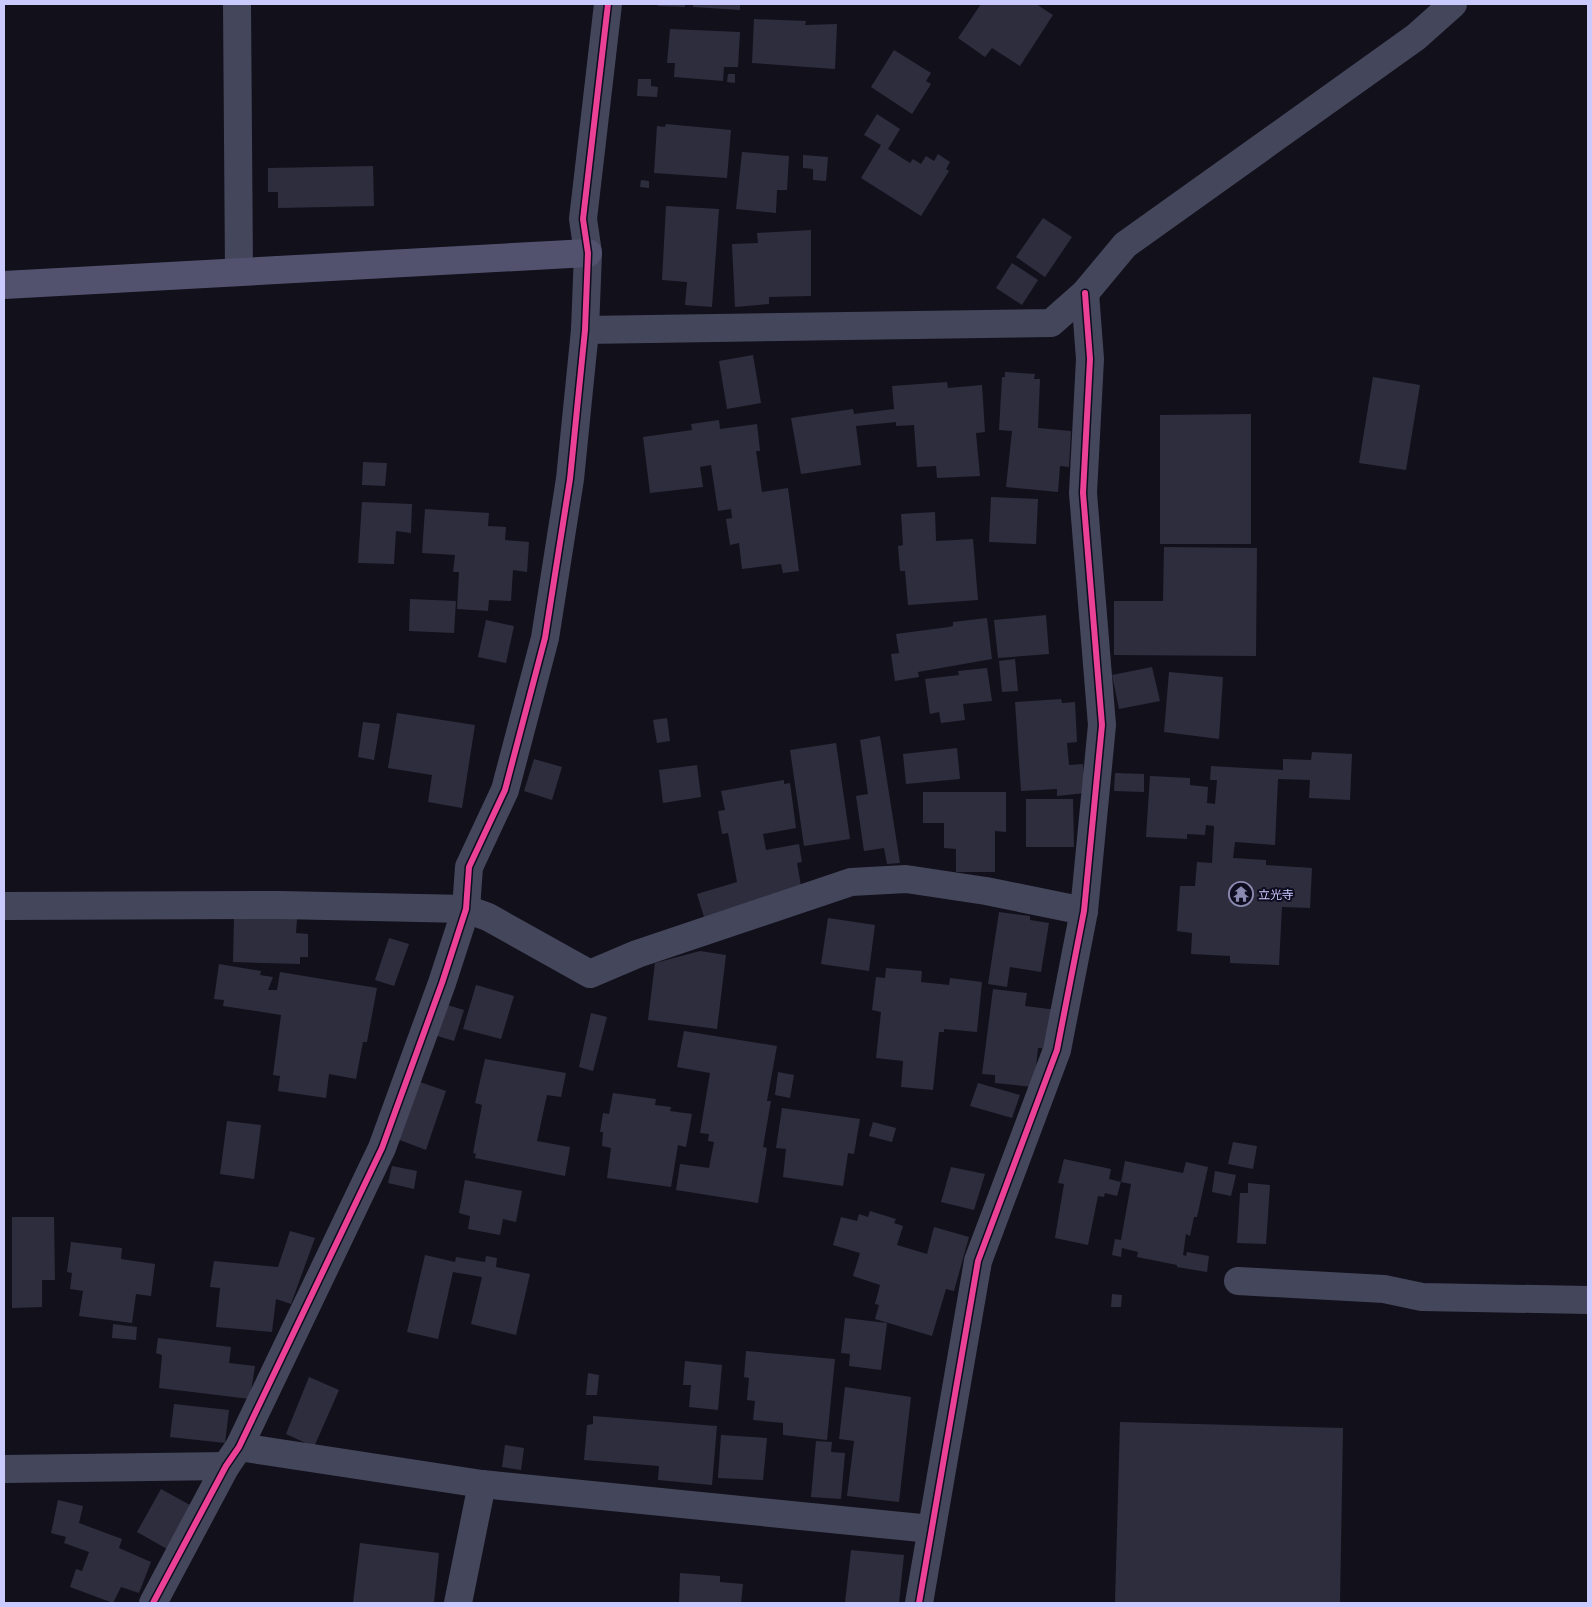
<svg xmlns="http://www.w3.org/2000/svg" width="1592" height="1607" font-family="'PT Sans Narrow','Noto Sans JP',sans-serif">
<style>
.building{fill:#2e2d3e}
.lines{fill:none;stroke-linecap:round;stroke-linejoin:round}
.street{stroke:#44465c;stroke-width:28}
.secondary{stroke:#52526f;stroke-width:28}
.cycleway-casing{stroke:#0e0c1f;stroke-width:9}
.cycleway{stroke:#ea4096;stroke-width:6}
.labels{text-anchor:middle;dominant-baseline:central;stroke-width:4;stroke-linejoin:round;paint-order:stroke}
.poi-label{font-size:12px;fill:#cbcaff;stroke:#0e0c1f;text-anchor:start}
</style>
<rect width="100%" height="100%" fill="#12101b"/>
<g class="building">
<polygon points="658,4 685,4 685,7 658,6"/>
<polygon points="693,4 740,4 740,10 693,7"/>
<polygon points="981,4 1036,4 1053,15 1020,66 992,48 985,57 958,38"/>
<polygon points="754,19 806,21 805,25 837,24 835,69 752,63"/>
<polygon points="670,29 740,32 738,67 724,67 723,81 674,77 675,63 667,63"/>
<polygon points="894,50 931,73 926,81 931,84 912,114 871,87"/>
<polygon points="728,74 735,74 735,83 727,82"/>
<polygon points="638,79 651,79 651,86 658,87 657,97 637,96"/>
<polygon points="877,114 900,129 888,149 910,163 913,159 921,164 926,156 934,161 938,154 950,162 946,169 949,171 921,216 861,178 881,145 864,135"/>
<polygon points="666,124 731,130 727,178 654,173 657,126 665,127"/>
<polygon points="742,152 789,156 787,190 777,190 776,213 736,209"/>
<polygon points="803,155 828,157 826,181 813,180 813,169 803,168"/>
<polygon points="373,166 374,206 278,208 278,192 268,192 268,168"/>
<polygon points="641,180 649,181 649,188 640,187"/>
<polygon points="666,206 719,209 712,307 685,305 687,282 662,280"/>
<polygon points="1043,218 1072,237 1045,277 1016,257"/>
<polygon points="811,230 811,296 769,297 769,304 735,307 732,244 758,243 757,233"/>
<polygon points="1012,263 1038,280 1022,305 996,288"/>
<polygon points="753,355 761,403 727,409 719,361"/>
<polygon points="1005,372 1035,374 1034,379 1040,379 1038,428 1071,431 1069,467 1060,466 1058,492 1006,487 1012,431 999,430 1002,377 1005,377"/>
<polygon points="1373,377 1420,385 1406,470 1359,463"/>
<polygon points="947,382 948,388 982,385 985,432 976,433 980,476 937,478 936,466 917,467 914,425 896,426 896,422 856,426 861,465 801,474 791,418 853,409 854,414 894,409 892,386"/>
<polygon points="1251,414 1251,544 1160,544 1160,415"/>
<polygon points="719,420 720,429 757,424 760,451 756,451 762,492 788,488 799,571 783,573 781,564 742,569 739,543 730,545 726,519 732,518 731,509 718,511 711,465 700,467 703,487 650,493 643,437 692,430 691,424"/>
<polygon points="363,462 387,463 385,486 362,485"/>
<polygon points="991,497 1038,499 1036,544 989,542"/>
<polygon points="362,502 412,504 411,533 396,531 394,564 358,563"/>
<polygon points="425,509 489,513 488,526 506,527 505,540 529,542 527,572 513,570 511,601 489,600 488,611 457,609 459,572 453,572 455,555 422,553"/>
<polygon points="935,512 936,541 973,539 978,600 908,605 905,571 900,571 898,546 903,545 901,514"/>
<polygon points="1164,547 1257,548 1256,656 1114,655 1114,601 1163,601"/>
<polygon points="410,599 456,601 454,633 409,631"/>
<polygon points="1046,615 1049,654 998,658 994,620"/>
<polygon points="987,618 992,659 918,672 919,677 895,681 891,654 899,653 896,634 949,627 953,626 953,622"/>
<polygon points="486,620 514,626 506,663 478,657"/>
<polygon points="1015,659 1018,691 1002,692 999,661"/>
<polygon points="1152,667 1160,701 1119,709 1112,675"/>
<polygon points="987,668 992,701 963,704 965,720 941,723 939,712 930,714 925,679 959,675 958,671"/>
<polygon points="1169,672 1223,677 1219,739 1164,732"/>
<polygon points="1061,699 1062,703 1075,702 1077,742 1067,743 1069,765 1083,764 1085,793 1057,796 1057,789 1021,791 1015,702"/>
<polygon points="397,713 475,725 462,808 428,802 432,775 388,768"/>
<polygon points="667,718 670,741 657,743 653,720"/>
<polygon points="363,722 380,724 374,760 358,757"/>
<polygon points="880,736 900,863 887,864 884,848 864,851 856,796 868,794 860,740"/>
<polygon points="836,743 850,839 804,846 790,750"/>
<polygon points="957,748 960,779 906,784 903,754"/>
<polygon points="1312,752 1352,754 1350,800 1309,798 1310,780 1278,779 1275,845 1235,842 1233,858 1266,860 1266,865 1312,868 1310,908 1282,907 1279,965 1230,963 1230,956 1191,954 1192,933 1177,931 1180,886 1195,886 1197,862 1212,863 1214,826 1206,825 1205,835 1187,834 1187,839 1146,837 1150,776 1190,778 1190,785 1208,787 1207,803 1215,804 1217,780 1210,780 1211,766 1283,770 1283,759 1311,760"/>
<polygon points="534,759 562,767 552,800 524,791"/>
<polygon points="697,765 701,797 663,803 659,770"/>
<polygon points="1115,773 1144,774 1144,792 1114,791"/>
<polygon points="784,780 784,784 790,783 796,828 763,834 766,850 799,844 802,862 797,863 801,886 704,917 697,894 737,882 728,833 722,834 718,811 725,810 721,791"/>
<polygon points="923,792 1006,792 1006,832 995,831 995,872 956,872 956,849 944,848 944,823 923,823"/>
<polygon points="1026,799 1073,799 1074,847 1026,847"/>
<polygon points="999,912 1030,916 1030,920 1049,923 1041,972 1010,967 1007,987 988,984"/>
<polygon points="234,917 297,919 296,933 308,934 308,957 300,957 300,964 233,962"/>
<polygon points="828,918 875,925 869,971 821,964"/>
<polygon points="389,938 409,944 394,986 375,980"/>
<polygon points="700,951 726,955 717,1029 648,1020 655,963"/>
<polygon points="219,964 261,971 260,975 273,977 268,990 277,990 280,972 377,988 367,1042 363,1042 356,1079 329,1074 326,1098 278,1091 280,1076 273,1075 281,1015 223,1006 224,1000 214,999"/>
<polygon points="886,968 922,971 921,982 949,985 950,978 982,982 977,1032 944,1029 944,1032 939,1032 933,1090 901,1087 903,1061 876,1058 881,1012 872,1010 876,977 885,978"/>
<polygon points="476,985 514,996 501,1039 463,1029"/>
<polygon points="993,989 1027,993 1025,1006 1057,1010 1051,1049 1038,1048 1034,1087 995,1083 995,1075 982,1074"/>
<polygon points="441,1003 464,1010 454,1041 431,1034"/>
<polygon points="591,1013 607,1017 593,1071 579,1067"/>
<polygon points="684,1031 777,1046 767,1101 771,1101 763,1147 767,1148 758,1203 676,1190 680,1164 709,1168 714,1142 708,1141 709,1134 700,1133 710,1073 677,1067"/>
<polygon points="485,1059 566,1073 561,1097 547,1095 537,1141 570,1147 565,1176 475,1158 476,1154 473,1153 482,1105 475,1103"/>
<polygon points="778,1072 794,1075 790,1098 775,1095"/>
<polygon points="417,1081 446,1091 426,1150 397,1139"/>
<polygon points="978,1083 1020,1095 1012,1118 970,1106"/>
<polygon points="613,1093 656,1099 655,1105 671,1107 670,1111 692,1114 686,1147 678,1145 671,1187 607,1178 611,1148 602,1146 603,1132 600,1132 603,1113 609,1114"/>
<polygon points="782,1108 860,1119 854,1154 848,1153 843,1186 783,1177 786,1149 776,1148"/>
<polygon points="227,1121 261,1125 254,1179 220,1174"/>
<polygon points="873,1122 896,1128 892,1142 869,1136"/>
<polygon points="1233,1142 1257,1146 1253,1169 1228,1164"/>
<polygon points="1064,1159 1111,1169 1109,1179 1121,1182 1117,1196 1105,1193 1104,1197 1098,1196 1088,1245 1055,1238 1064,1184 1058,1183"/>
<polygon points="1125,1161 1183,1173 1186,1162 1208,1167 1197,1217 1194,1217 1190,1236 1186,1234 1183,1255 1186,1256 1187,1252 1209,1256 1207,1272 1177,1267 1177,1265 1137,1257 1138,1252 1122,1248 1121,1257 1112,1255 1115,1239 1121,1240 1131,1184 1121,1182"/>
<polygon points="392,1166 417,1171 414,1189 388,1183"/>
<polygon points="951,1167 985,1174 974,1210 941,1202"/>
<polygon points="1215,1171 1236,1175 1231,1196 1212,1192"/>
<polygon points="465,1180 522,1191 516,1222 503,1219 500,1235 468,1229 470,1216 459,1213"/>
<polygon points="1248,1183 1270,1185 1266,1244 1237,1243 1240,1193 1248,1193"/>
<polygon points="870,1211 896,1219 894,1223 903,1226 897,1245 927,1254 934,1227 969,1237 954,1291 946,1289 932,1336 875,1319 879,1305 875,1304 880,1285 853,1276 860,1253 833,1245 841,1217 857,1221 859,1214 868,1217"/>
<polygon points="12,1217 54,1217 55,1280 42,1280 42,1307 12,1308"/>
<polygon points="290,1231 315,1238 291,1304 276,1299 272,1332 216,1327 220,1288 210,1287 214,1261 278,1267"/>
<polygon points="71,1242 122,1248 121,1259 155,1264 151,1296 136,1294 132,1323 79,1316 83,1291 70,1289 72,1273 67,1272"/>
<polygon points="425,1255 455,1262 456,1257 485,1262 486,1256 497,1258 496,1267 530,1274 516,1335 471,1324 482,1277 453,1272 438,1339 407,1332"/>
<polygon points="1112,1294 1122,1295 1121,1307 1111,1307"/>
<polygon points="845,1318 887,1323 881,1370 849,1366 850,1354 841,1353"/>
<polygon points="113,1324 137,1327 136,1340 112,1338"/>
<polygon points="158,1338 231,1347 229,1363 255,1366 250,1399 159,1388 162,1355 156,1353"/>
<polygon points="746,1351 835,1359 827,1440 783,1435 783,1423 753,1420 755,1401 747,1400 749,1378 744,1377"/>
<polygon points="685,1361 722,1365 718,1410 689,1407 691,1385 683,1385"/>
<polygon points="588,1373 599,1375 597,1395 586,1395"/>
<polygon points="309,1377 339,1390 314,1447 286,1434"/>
<polygon points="845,1387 911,1397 899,1502 847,1496 854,1441 839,1439"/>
<polygon points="174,1404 229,1410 225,1443 170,1437"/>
<polygon points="593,1416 717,1426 712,1485 658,1480 659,1466 584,1460 587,1425 593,1424"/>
<polygon points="1120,1422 1343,1428 1340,1603 1115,1603"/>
<polygon points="721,1435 767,1438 763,1480 718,1478"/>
<polygon points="816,1441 832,1442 831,1452 845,1453 841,1499 811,1497"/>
<polygon points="505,1445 524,1448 521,1470 502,1467"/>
<polygon points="161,1489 190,1505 167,1549 137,1532"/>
<polygon points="58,1500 83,1506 79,1523 122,1539 119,1548 151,1562 139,1593 121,1587 113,1603 70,1587 76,1569 82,1571 89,1552 64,1543 66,1537 51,1533"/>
<polygon points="360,1543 439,1553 434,1603 353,1603"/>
<polygon points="851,1550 904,1555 899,1603 845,1603"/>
<polygon points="680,1573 720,1576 720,1582 743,1584 741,1603 679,1603"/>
</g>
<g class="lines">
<g class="street">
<polyline points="237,4 239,272"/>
<polyline points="585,330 1051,323 1085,293 1125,245 1416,37 1453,4"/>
<polyline points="4,906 280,905 466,909 488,917 590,974 637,954 851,882 906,879 986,891 1084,911"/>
<polyline points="1238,1281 1384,1289 1422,1297 1588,1300"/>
<polyline points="239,1447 482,1484 931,1529"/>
<polyline points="4,1469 226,1466"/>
<polyline points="153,1603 226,1466 239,1447 382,1148 442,983 466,909 469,867 505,790 545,638 570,479 585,330 588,253 583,219 608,4"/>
<polyline points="458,1603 482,1484"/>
<polyline points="919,1603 978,1261 1057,1050 1084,911 1102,725 1083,493 1090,359 1085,293"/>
</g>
<polyline class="secondary" points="4,285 588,253"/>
<defs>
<g id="cycleway">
<polyline points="153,1603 226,1466 239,1447 382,1148 442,983 466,909 469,867 505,790 545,638 570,479 585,330 588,253 583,219 608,4"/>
<polyline points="919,1603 978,1261 1057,1050 1084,911 1102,725 1083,493 1090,359 1085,293"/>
</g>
</defs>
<use href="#cycleway" class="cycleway-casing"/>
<use href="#cycleway" class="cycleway"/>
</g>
<defs>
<symbol id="temple-ring" viewBox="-11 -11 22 22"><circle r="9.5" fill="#0e0c1f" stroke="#8a89af" stroke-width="1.5"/><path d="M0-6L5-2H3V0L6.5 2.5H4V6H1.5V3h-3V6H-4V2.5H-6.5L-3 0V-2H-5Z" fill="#8a89af"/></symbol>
</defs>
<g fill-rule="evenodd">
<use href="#temple-ring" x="1227" y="880" width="28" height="28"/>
</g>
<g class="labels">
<g class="poi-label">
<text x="1258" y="894">立光寺</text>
</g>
</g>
<rect width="1592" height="1607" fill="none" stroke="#cbcaff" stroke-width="10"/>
</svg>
